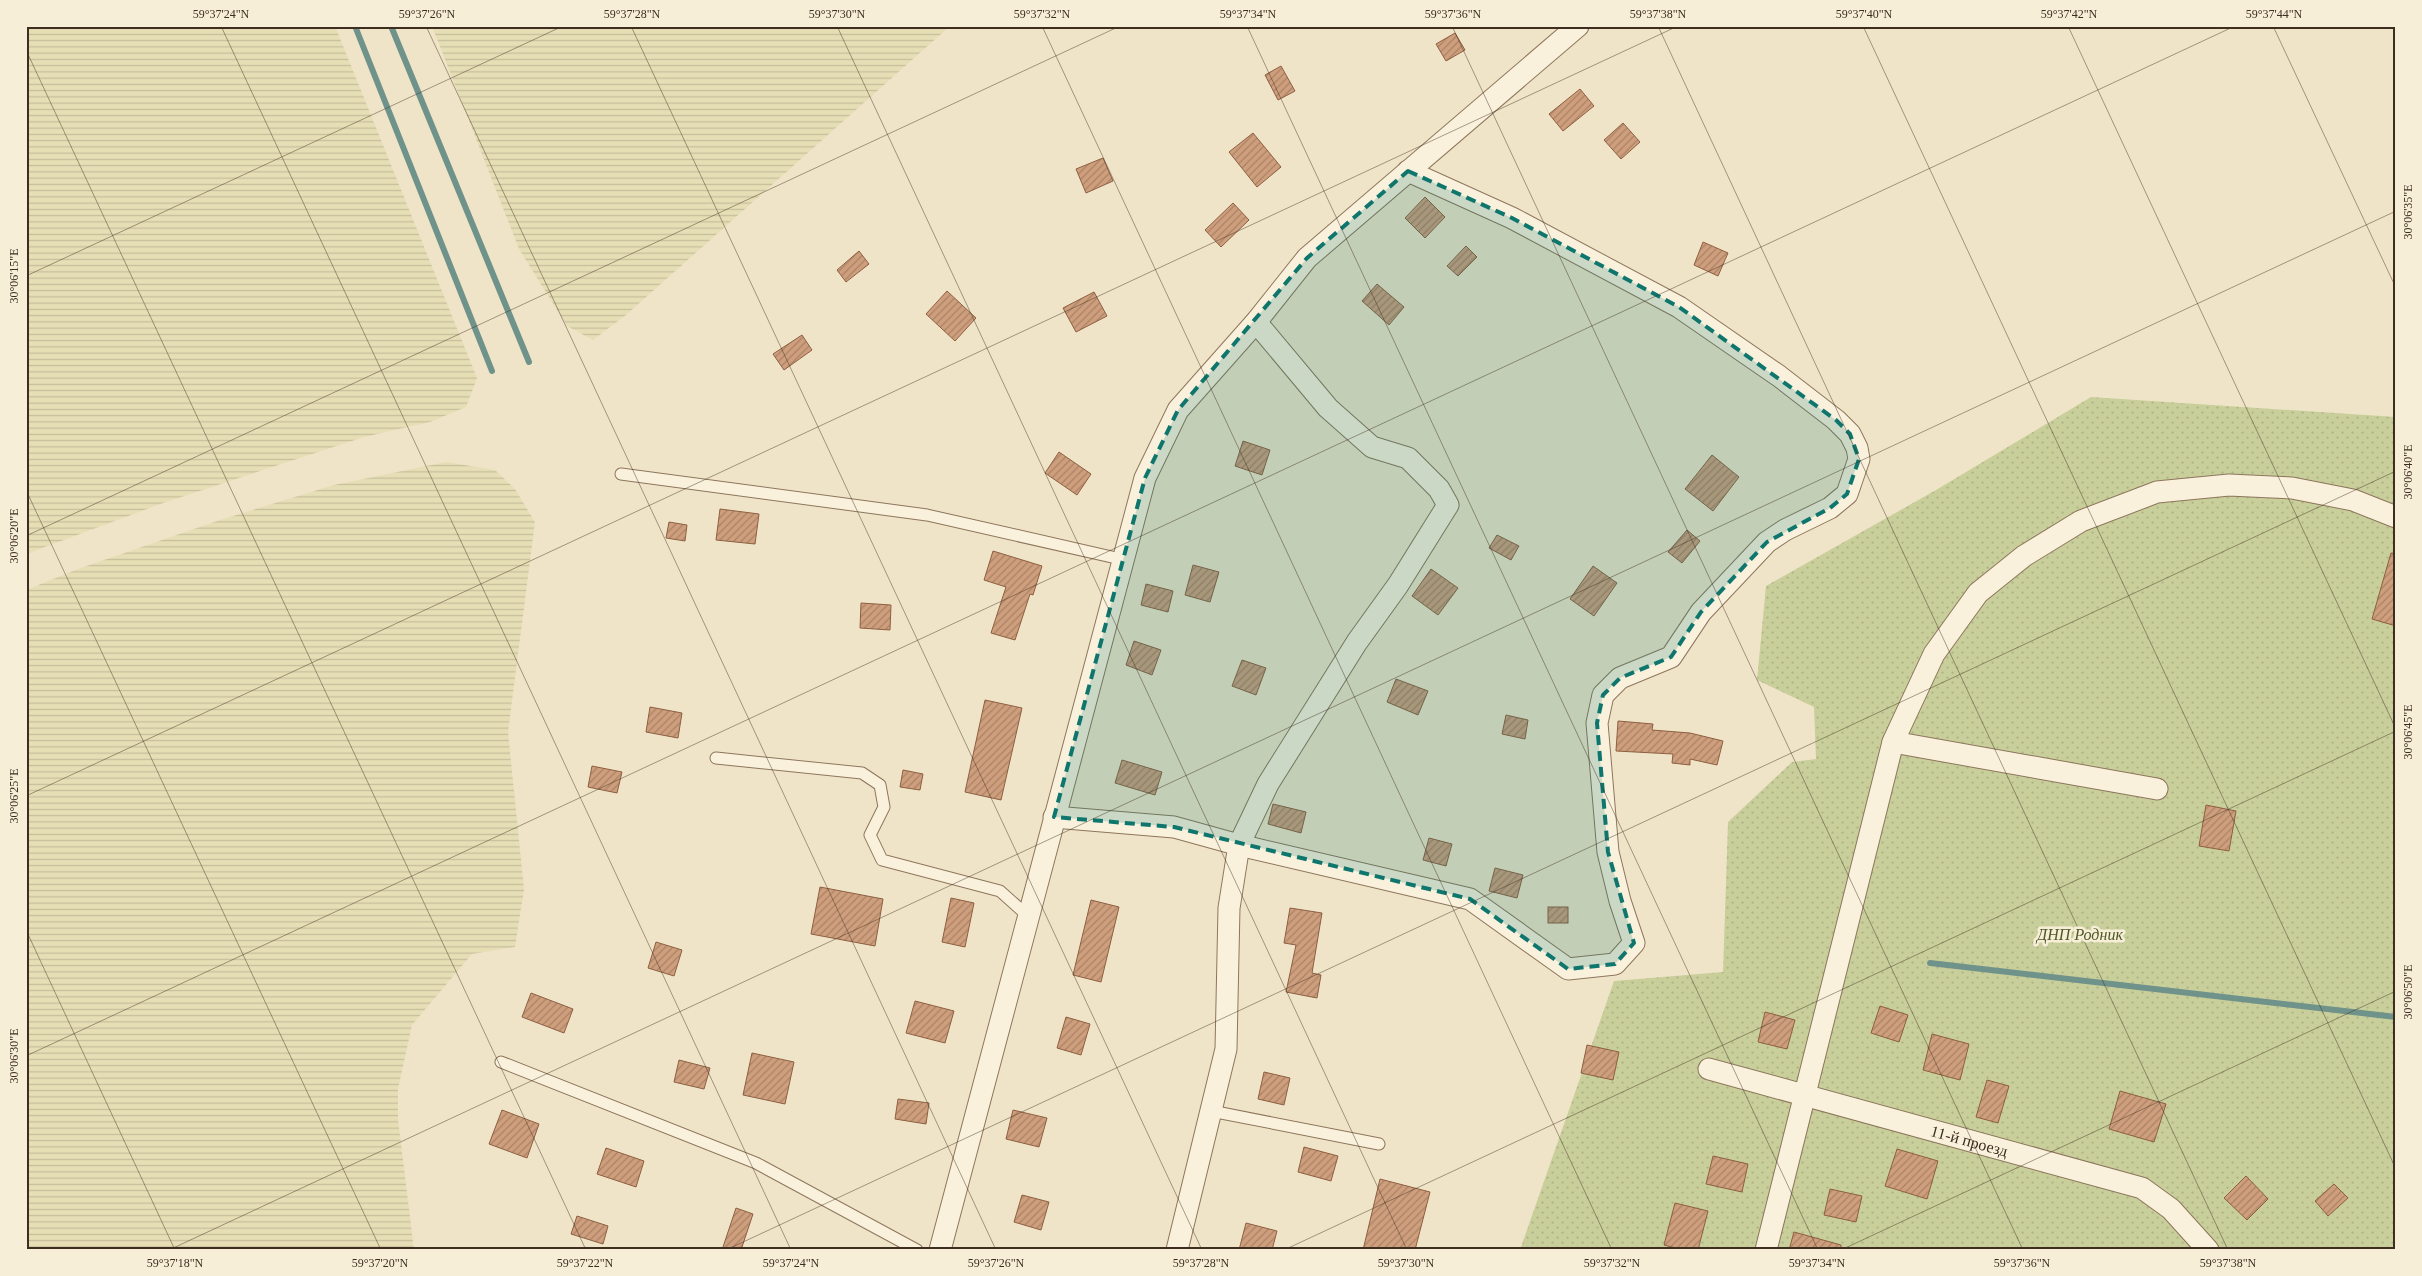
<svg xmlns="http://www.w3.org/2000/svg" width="2422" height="1276" font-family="'Times New Roman',serif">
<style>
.farmland{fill:url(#farmland-rules)}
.park{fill:url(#park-dots)}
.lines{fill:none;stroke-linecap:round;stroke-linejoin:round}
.stream{stroke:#6f938a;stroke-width:6}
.building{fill:url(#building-hatch);stroke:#8d5f41}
.service-casing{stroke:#8d765c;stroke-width:13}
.minor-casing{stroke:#8d765c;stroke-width:23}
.service{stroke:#faf1dc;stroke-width:11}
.minor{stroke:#faf1dc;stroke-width:21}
.marked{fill:#0f766e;fill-opacity:0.2;stroke:#0f766e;stroke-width:4;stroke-dasharray:10 6;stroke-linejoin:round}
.ticks{fill:none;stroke:#3d2e20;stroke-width:1;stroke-opacity:0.45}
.labels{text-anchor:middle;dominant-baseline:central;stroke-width:5;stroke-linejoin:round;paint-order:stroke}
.park-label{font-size:16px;font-style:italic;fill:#4d5a26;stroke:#f7eed8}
.street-label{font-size:16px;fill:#3d2e20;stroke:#f7eed8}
.neatline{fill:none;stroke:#3d2e20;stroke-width:2}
.ticks-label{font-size:12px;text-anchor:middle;fill:#3d2e20}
</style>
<defs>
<pattern id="farmland-rules" width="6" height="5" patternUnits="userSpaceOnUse" patternTransform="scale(1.25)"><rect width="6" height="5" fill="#e6deb5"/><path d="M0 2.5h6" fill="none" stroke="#c6bf9b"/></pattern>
<pattern id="park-dots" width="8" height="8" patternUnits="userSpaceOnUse" patternTransform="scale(1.25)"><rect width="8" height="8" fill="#c9cf9b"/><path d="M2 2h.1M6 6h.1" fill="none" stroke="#aeb285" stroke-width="1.8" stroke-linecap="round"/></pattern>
<pattern id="building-hatch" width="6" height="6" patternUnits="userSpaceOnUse" patternTransform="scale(1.25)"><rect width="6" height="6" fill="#cf9f7d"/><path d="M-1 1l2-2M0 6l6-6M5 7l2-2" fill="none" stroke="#a98266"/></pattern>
</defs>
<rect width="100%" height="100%" fill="#f0e4c8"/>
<g class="farmland">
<polygon points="26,26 335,26 477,378 466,407 430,422 364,437 166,502 26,554"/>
<polygon points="432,26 950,26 626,315 593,340 567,326 519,249"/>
<polygon points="446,462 495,470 515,489 535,522 508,732 524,889 515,947 472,954 412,1025 398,1089 398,1119 414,1250 26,1250 26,590 78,569 217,521 334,485"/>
</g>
<polygon class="park" points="2091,397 2396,417 2396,1250 1520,1250 1614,981 1723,972 1728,822 1792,762 1816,759 1814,707 1757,680 1766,586 1936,490"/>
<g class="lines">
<g class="stream">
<polyline points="355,26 492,371"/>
<polyline points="391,26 529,362"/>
<polyline points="1930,963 2396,1017"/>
</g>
</g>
<g class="building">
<polygon points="1455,33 1465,50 1446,61 1436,44"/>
<polygon points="1281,66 1295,91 1278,100 1265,75"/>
<polygon points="1580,89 1594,106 1563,131 1549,114"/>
<polygon points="1623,123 1640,142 1621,159 1604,140"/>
<polygon points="1253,133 1281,167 1257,187 1229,152"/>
<polygon points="1103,158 1113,181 1086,193 1076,169"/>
<polygon points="1425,197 1445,217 1425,238 1405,218"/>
<polygon points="1233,203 1249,220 1221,247 1205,230"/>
<polygon points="1703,242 1728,253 1718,276 1694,265"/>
<polygon points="1466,246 1477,257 1458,276 1447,266"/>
<polygon points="859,251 869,264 846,282 837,270"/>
<polygon points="1377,284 1404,307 1389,325 1362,301"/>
<polygon points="947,291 976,318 955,341 926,314"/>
<polygon points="1094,292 1107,316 1076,332 1063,308"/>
<polygon points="802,335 812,350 784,370 773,354"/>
<polygon points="1243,441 1270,450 1262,475 1235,466"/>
<polygon points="1059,452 1091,474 1077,495 1045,473"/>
<polygon points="1712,455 1739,477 1713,511 1685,489"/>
<polygon points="720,509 759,514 755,544 716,540"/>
<polygon points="669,522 687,525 685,541 666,538"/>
<polygon points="1687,530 1700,541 1682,563 1668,552"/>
<polygon points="1497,535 1519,546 1511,560 1489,548"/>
<polygon points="993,551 1042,566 1033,595 1030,594 1015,640 991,633 1006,587 984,580"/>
<polygon points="2391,553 2396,554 2396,626 2372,619"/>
<polygon points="1193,565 1219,572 1210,602 1185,595"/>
<polygon points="1593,566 1617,583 1594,616 1570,599"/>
<polygon points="1431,569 1458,588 1438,615 1412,596"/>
<polygon points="1146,584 1173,591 1168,612 1141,605"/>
<polygon points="861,603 891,605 890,630 860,628"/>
<polygon points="1134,641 1161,650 1152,675 1126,665"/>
<polygon points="1242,660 1266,668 1256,695 1232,686"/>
<polygon points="1396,679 1428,691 1418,715 1387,702"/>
<polygon points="985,700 1022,708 1001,800 965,792"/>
<polygon points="650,707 682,713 678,738 646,732"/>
<polygon points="1506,715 1528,720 1525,739 1502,734"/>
<polygon points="1618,721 1653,724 1652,730 1690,733 1723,741 1717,765 1690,759 1690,765 1672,763 1673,754 1616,751"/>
<polygon points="1122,760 1162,772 1155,795 1115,783"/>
<polygon points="592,766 622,772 617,793 588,787"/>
<polygon points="903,770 923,774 920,790 900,787"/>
<polygon points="1273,804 1306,812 1301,833 1268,824"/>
<polygon points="2206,805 2236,811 2229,851 2199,846"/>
<polygon points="1429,838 1452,844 1446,866 1423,860"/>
<polygon points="1495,868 1523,875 1517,898 1489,891"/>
<polygon points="820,887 883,899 875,946 811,934"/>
<polygon points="951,898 974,903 965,947 942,942"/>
<polygon points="1091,900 1119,907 1101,982 1073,975"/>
<rect x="1548" y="907" width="20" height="16"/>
<polygon points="1290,908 1322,913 1312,973 1321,975 1317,998 1286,992 1296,945 1284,943"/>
<polygon points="656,942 682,950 674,976 648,968"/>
<polygon points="531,993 573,1009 564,1033 522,1017"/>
<polygon points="915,1001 954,1011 945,1043 906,1033"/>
<polygon points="1880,1006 1908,1015 1899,1042 1871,1033"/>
<polygon points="1765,1012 1795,1020 1787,1049 1758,1042"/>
<polygon points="1066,1017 1090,1024 1081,1055 1057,1048"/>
<polygon points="1932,1034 1969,1044 1960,1080 1923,1070"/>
<polygon points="1587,1045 1619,1052 1613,1080 1581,1073"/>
<polygon points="752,1053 794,1062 785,1104 743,1095"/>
<polygon points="679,1060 710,1068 704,1089 674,1082"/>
<polygon points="1264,1072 1290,1078 1284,1105 1258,1099"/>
<polygon points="1987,1080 2009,1086 1998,1123 1976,1117"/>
<polygon points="2120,1091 2166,1104 2154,1142 2109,1129"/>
<polygon points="898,1099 929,1103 926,1124 895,1119"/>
<polygon points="502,1110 539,1124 527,1158 489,1144"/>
<polygon points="1013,1110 1047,1118 1039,1147 1006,1139"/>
<polygon points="1304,1147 1338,1156 1331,1181 1298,1172"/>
<polygon points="606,1148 644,1161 636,1187 597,1174"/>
<polygon points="1897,1149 1938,1161 1927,1199 1885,1186"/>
<polygon points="1713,1156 1748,1164 1742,1192 1706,1184"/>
<polygon points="2246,1176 2268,1199 2247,1220 2224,1198"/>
<polygon points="1380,1179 1430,1192 1415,1250 1363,1250"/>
<polygon points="2334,1184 2348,1198 2328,1216 2315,1201"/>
<polygon points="1830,1189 1862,1196 1856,1222 1824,1215"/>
<polygon points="1022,1195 1049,1202 1041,1230 1014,1222"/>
<polygon points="1675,1203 1708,1211 1698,1250 1684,1250 1664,1245"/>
<polygon points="736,1208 753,1214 741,1250 722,1250"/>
<polygon points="577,1216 608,1226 603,1244 571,1234"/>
<polygon points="1246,1223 1277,1231 1272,1250 1239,1250"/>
<polygon points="1794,1232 1841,1245 1841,1250 1789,1250"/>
</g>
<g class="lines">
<defs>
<g id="service">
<polyline points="621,474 927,515 1125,560"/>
<polyline points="716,758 862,773 880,785 884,807 870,835 882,860 1000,891 1029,917"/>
<polyline points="501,1062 756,1163 917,1250"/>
<polyline points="1211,1111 1379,1144"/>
</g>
<g id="minor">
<polyline points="1893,742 2157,789"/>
<polyline points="1054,817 1174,827 1239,845 1470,899 1568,969 1615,964 1634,943 1620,901 1608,852 1597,723 1603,695 1620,678 1671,657 1701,612 1767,542 1785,530 1830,508 1847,494 1859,459 1857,448 1850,434 1836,420 1779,376 1679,307 1512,218 1408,171"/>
<path id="s1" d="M1709,1069L2142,1188L2171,1209L2208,1250"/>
<polyline points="940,1250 1145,478 1178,410 1256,322 1307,258 1578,26"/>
<polyline points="1177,1250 1226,1049 1229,908 1239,845 1268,784 1357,642 1398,585 1448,505 1439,489 1408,458 1372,447 1328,408 1256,322"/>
<polyline points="1766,1250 1893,742 1934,654 1978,593 2024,556 2081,521 2157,492 2229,485 2292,488 2353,500 2396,517"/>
</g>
</defs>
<use href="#service" class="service-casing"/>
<use href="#minor" class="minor-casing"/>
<use href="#service" class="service"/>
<use href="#minor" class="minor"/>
</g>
<path class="marked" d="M1408,171L1512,218L1679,307L1836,420L1850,434L1859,459L1847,494L1830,508L1767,542L1701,612L1671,657L1620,678L1603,695L1597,723L1608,852L1634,943L1615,964L1568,969L1470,899L1174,827L1054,817L1145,478L1178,410L1307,258Z"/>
<path class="ticks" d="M221,26L791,1250M426,26L996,1250M631,26L1202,1250M837,26L1407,1250M1042,26L1612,1250M1247,26L1818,1250M1452,26L2023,1250M1658,26L2228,1250M1863,26L2396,1169M2068,26L2396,729M2273,26L2396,288M26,50L586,1250M26,276L563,26M26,490L381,1250M26,536L1120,26M26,796L1678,26M26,930L175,1250M26,1056L2235,26M169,1250L2396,211M726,1250L2396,471M1284,1250L2396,731M1841,1250L2396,991"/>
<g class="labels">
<g class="park-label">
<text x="2080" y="934">ДНП Родник</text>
</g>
<g class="street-label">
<text stroke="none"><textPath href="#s1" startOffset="270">11-й проезд</textPath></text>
</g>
</g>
<rect width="2422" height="1276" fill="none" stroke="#f7eed8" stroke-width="55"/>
<rect x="28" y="28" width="2366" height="1220" class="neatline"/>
<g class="ticks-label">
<text x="221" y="18">59°37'24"N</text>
<text x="427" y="18">59°37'26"N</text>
<text x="632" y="18">59°37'28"N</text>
<text x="837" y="18">59°37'30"N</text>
<text x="1042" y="18">59°37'32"N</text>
<text x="1248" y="18">59°37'34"N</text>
<text x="1453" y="18">59°37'36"N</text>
<text x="1658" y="18">59°37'38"N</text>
<text x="1864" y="18">59°37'40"N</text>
<text x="2069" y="18">59°37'42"N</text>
<text x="2274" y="18">59°37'44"N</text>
<text transform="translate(2408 212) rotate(-90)" y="4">30°06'35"E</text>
<text transform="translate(14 276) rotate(-90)" y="4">30°06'15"E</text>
<text transform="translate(2408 472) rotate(-90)" y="4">30°06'40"E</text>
<text transform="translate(14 536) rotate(-90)" y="4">30°06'20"E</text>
<text transform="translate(2408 732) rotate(-90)" y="4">30°06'45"E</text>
<text transform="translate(14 796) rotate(-90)" y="4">30°06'25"E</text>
<text transform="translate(2408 992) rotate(-90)" y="4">30°06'50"E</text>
<text transform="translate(14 1056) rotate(-90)" y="4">30°06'30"E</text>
<text x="175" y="1267">59°37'18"N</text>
<text x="380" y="1267">59°37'20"N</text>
<text x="585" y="1267">59°37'22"N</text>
<text x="791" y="1267">59°37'24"N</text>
<text x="996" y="1267">59°37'26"N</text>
<text x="1201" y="1267">59°37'28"N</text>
<text x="1406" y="1267">59°37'30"N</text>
<text x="1612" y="1267">59°37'32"N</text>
<text x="1817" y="1267">59°37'34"N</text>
<text x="2022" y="1267">59°37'36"N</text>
<text x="2228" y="1267">59°37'38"N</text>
</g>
</svg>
